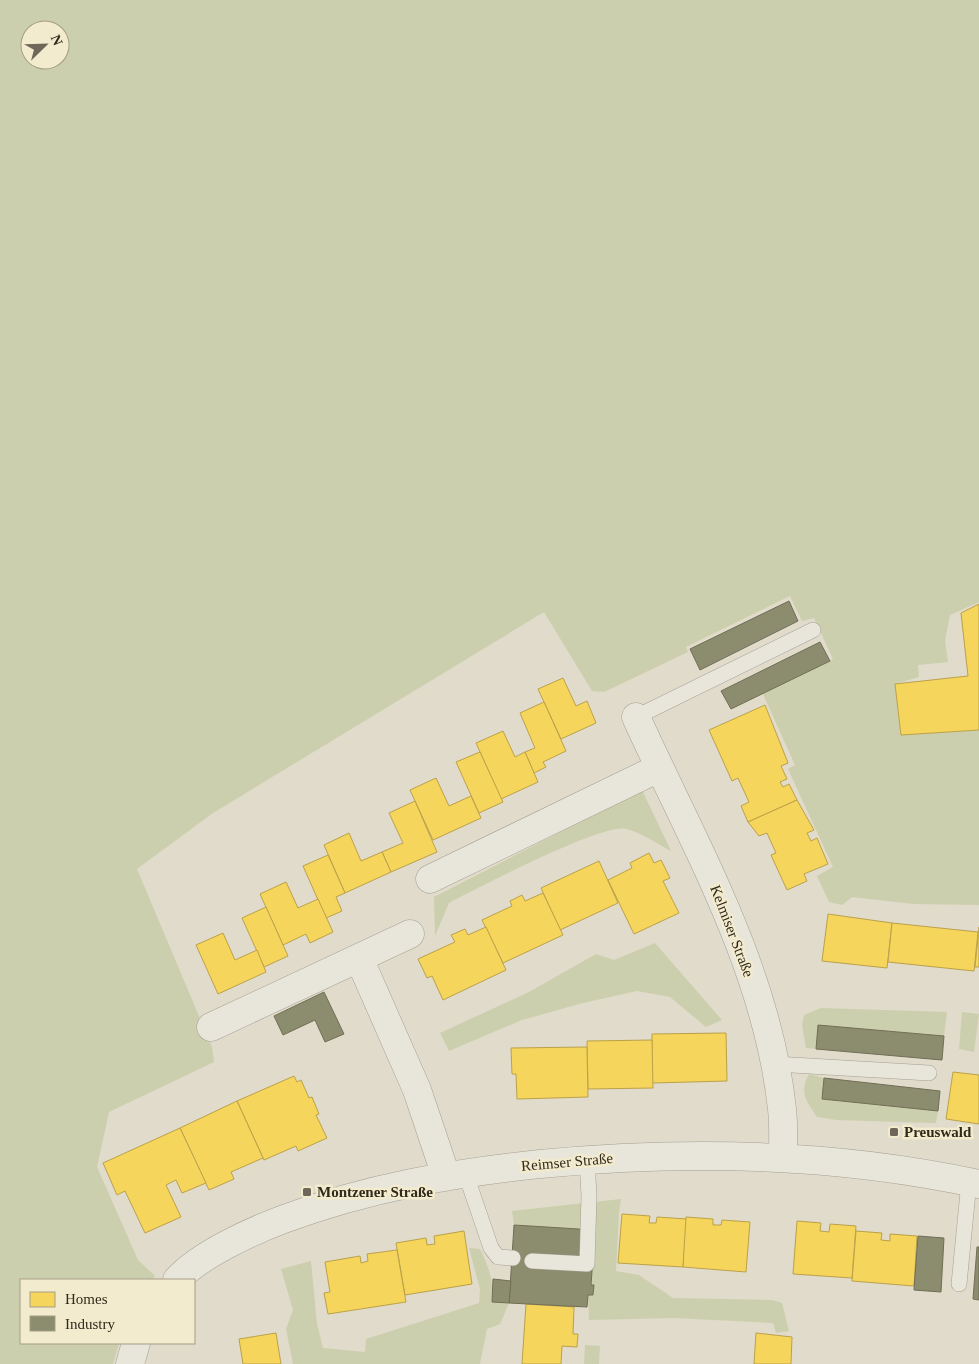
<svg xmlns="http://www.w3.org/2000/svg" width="979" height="1364" font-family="Georgia,serif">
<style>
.green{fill:#cccfad;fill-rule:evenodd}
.homes{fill:#f6d55c;stroke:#bba149}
.industry{fill:#8c8c6e;stroke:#716e56}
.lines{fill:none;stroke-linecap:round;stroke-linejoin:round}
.service-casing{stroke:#a5a093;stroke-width:16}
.minor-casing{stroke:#a5a093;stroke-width:29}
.service{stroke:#e8e5da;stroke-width:15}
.minor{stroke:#e8e5da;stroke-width:28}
.poi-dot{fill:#6f675a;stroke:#f2ebce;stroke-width:2}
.labels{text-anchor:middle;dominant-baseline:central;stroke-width:5;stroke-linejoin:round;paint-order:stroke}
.street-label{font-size:15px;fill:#32291d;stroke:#f2ebce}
.poi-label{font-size:15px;font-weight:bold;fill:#32291d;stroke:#f2ebce;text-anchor:start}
</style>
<rect width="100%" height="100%" fill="#e0dbca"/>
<g class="green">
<path d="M0,0H979V602L950,615L945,641L948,662L918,665L919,677L895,684L901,735L979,730V905L913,904L852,897L842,905L829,902L817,876L833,867L788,769L795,765L763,694L833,659L814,618L802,621L790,596L686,647L688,652L604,692L592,691L544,612L213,813L137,869L212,1047L214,1062L109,1112L97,1167L138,1260L155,1276L152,1280H21V1343H119L113,1364H0ZM30,30H60V60H30Z"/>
<path d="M642,790L671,851C657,844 641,832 626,829C602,823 476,889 449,903L435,936L434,897Z"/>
<polygon points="655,943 722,1020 706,1027 670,997 637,991 583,1003 522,1020 449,1051 440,1033 529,992 596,954 614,960"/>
<polygon points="821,1008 947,1012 944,1036 818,1025 816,1049 806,1048 802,1025 804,1015"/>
<polygon points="962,1012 979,1014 974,1052 959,1049"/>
<path d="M809,1074L824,1078L822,1099L938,1111L936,1123L836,1120L817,1117C806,1100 799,1093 809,1074Z"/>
<polygon points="621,1199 619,1213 616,1271 639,1275 673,1298 772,1300 782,1303 789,1331 776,1333 773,1323 674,1318 589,1320 588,1295 593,1295 594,1285 591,1285 594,1230 514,1225 512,1211"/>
<path d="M469,1248L480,1249C490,1271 493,1277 492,1302L509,1303L500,1324L487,1329L480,1364H293L286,1329L293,1310L281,1269L311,1261L317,1324L323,1348L365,1352L366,1339L479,1303L480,1289Z"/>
<polygon points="585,1345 600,1346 599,1364 584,1364"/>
</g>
<g class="homes">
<polygon points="979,604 979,730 901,735 895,684 968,676 961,613"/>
<polygon points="563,678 576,706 587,701 596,723 561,739 538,689"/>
<polygon points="544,702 566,751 543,762 546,767 534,773 525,752 535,748 520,713"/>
<polygon points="765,705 788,763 781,766 787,779 780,782 783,787 789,784 797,800 748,822 741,806 749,802 738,778 732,781 709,730"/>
<polygon points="503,731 515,757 525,752 538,782 501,799 476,743"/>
<polygon points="480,752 503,802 479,813 456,762"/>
<polygon points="436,778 449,806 471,796 481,818 433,840 410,790"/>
<polygon points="797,800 814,830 807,833 811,841 817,838 828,864 804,874 807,881 787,890 771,855 776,853 767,833 759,836 748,822"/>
<polygon points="415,801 437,852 391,872 382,852 403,843 389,813"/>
<polygon points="349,833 361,861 382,852 391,872 345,893 324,845"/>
<polygon points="649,853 654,863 661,860 670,878 663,881 679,913 634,934 608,880 632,868 630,863"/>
<polygon points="328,855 345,893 336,897 342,911 326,918 303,866"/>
<polygon points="599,861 618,903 560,930 541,888"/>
<polygon points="286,882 298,908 318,899 333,932 310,943 306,934 283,945 260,894"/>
<polygon points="543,893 563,935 503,963 482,920 512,906 510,901 522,895 525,901"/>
<polygon points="266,907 288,956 264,967 242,918"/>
<polygon points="828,914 892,923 887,968 822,961"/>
<polygon points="892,923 978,932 974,971 888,962"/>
<polygon points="486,927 506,970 443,1000 432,976 427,978 418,959 455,942 451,935 465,929 468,935"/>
<polygon points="979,927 979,967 975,967"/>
<polygon points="223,933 235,960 257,950 266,972 218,994 196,945"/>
<polygon points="726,1033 727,1081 652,1083 652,1034"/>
<polygon points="652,1040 653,1088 588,1089 587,1041"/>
<polygon points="587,1047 588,1097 517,1099 516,1074 512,1074 511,1048"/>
<polygon points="953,1072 979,1075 979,1124 946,1119"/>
<polygon points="294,1076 297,1082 301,1080 309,1098 312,1097 319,1114 316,1115 327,1138 298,1151 296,1146 264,1160 237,1101"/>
<polygon points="237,1101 263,1158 231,1172 234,1179 209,1190 180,1128"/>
<polygon points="180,1128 206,1183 182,1193 176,1180 166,1185 181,1217 145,1233 125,1191 117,1195 103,1163"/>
<polygon points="622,1214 650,1216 649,1223 656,1223 657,1217 687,1219 683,1267 618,1263"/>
<polygon points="686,1217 713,1219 713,1225 721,1225 722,1220 750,1222 746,1272 683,1267"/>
<polygon points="797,1221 821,1223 820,1231 829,1232 830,1224 856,1226 852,1278 793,1274"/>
<polygon points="464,1231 472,1284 405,1295 396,1243 426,1238 427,1245 435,1244 434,1236"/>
<polygon points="856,1231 882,1233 881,1240 890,1241 890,1234 917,1236 914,1286 852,1281"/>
<polygon points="397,1250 406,1302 328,1314 324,1293 330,1292 325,1262 360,1256 361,1263 368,1261 367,1254"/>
<polygon points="526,1304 574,1307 573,1334 578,1334 577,1347 562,1346 561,1364 522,1364"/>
<polygon points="276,1333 281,1364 243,1364 239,1339"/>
<polygon points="756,1333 792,1337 791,1364 754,1364"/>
</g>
<g class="industry">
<polygon points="789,601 798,621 700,670 690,649"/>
<polygon points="820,642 830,661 731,709 721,691"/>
<polygon points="324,992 344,1034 325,1042 315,1020 283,1035 274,1016"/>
<polygon points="818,1025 944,1036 942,1060 816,1049"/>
<polygon points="824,1078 940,1091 938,1111 822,1099"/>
<polygon points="514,1225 595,1230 591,1285 594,1285 593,1295 588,1295 587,1307 509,1303"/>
<polygon points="918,1236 944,1238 941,1292 914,1290"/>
<polygon points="977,1247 979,1247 979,1300 973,1299"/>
<polygon points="493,1279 511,1281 509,1303 492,1302"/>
</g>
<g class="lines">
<defs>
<g id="service">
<polyline points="636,717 813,630"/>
<polyline points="775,1064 929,1073"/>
<polyline points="465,1172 491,1248 498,1257 513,1258"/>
<polyline points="532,1261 587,1264 589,1196 587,1160"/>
<polyline points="959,1284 969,1182"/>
</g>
<g id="minor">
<path d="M636,717C693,843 767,968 782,1109C784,1125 783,1142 783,1158"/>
<polyline points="430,879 659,768"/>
<polyline points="359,958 417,1090 446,1176"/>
<polyline points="211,1027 410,934"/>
<path d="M177,1280C199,1255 252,1231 284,1219C367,1188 453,1173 540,1164C686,1150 835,1153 979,1184"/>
<polyline points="130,1364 136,1343"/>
</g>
</defs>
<use href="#service" class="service-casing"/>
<use href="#minor" class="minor-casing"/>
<use href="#service" class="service"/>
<use href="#minor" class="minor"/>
</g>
<g class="poi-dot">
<rect x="889" y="1127" width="10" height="10" rx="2.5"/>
<rect x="302" y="1187" width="10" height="10" rx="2.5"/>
</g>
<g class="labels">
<g class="street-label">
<text transform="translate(732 931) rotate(69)">Kelmiser Straße</text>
<text transform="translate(567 1162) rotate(-5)">Reimser Straße</text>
</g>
<g class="poi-label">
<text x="904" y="1132">Preuswald</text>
<text x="317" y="1192">Montzener Straße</text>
</g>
</g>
<rect x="20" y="1279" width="175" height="65" fill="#f2ebce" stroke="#a59d87"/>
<rect x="30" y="1292" width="25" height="15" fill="#f6d55c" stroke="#a59d87"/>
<text x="65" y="1304" font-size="15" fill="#32291d">Homes</text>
<rect x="30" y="1316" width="25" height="15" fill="#8c8c6e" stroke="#a59d87"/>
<text x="65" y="1329" font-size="15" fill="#32291d">Industry</text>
<g transform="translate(45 45) rotate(67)"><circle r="24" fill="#f2ebce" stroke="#a59d87"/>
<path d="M0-4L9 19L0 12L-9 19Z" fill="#6f675a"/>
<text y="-8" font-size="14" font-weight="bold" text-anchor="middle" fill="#32291d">N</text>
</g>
</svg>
